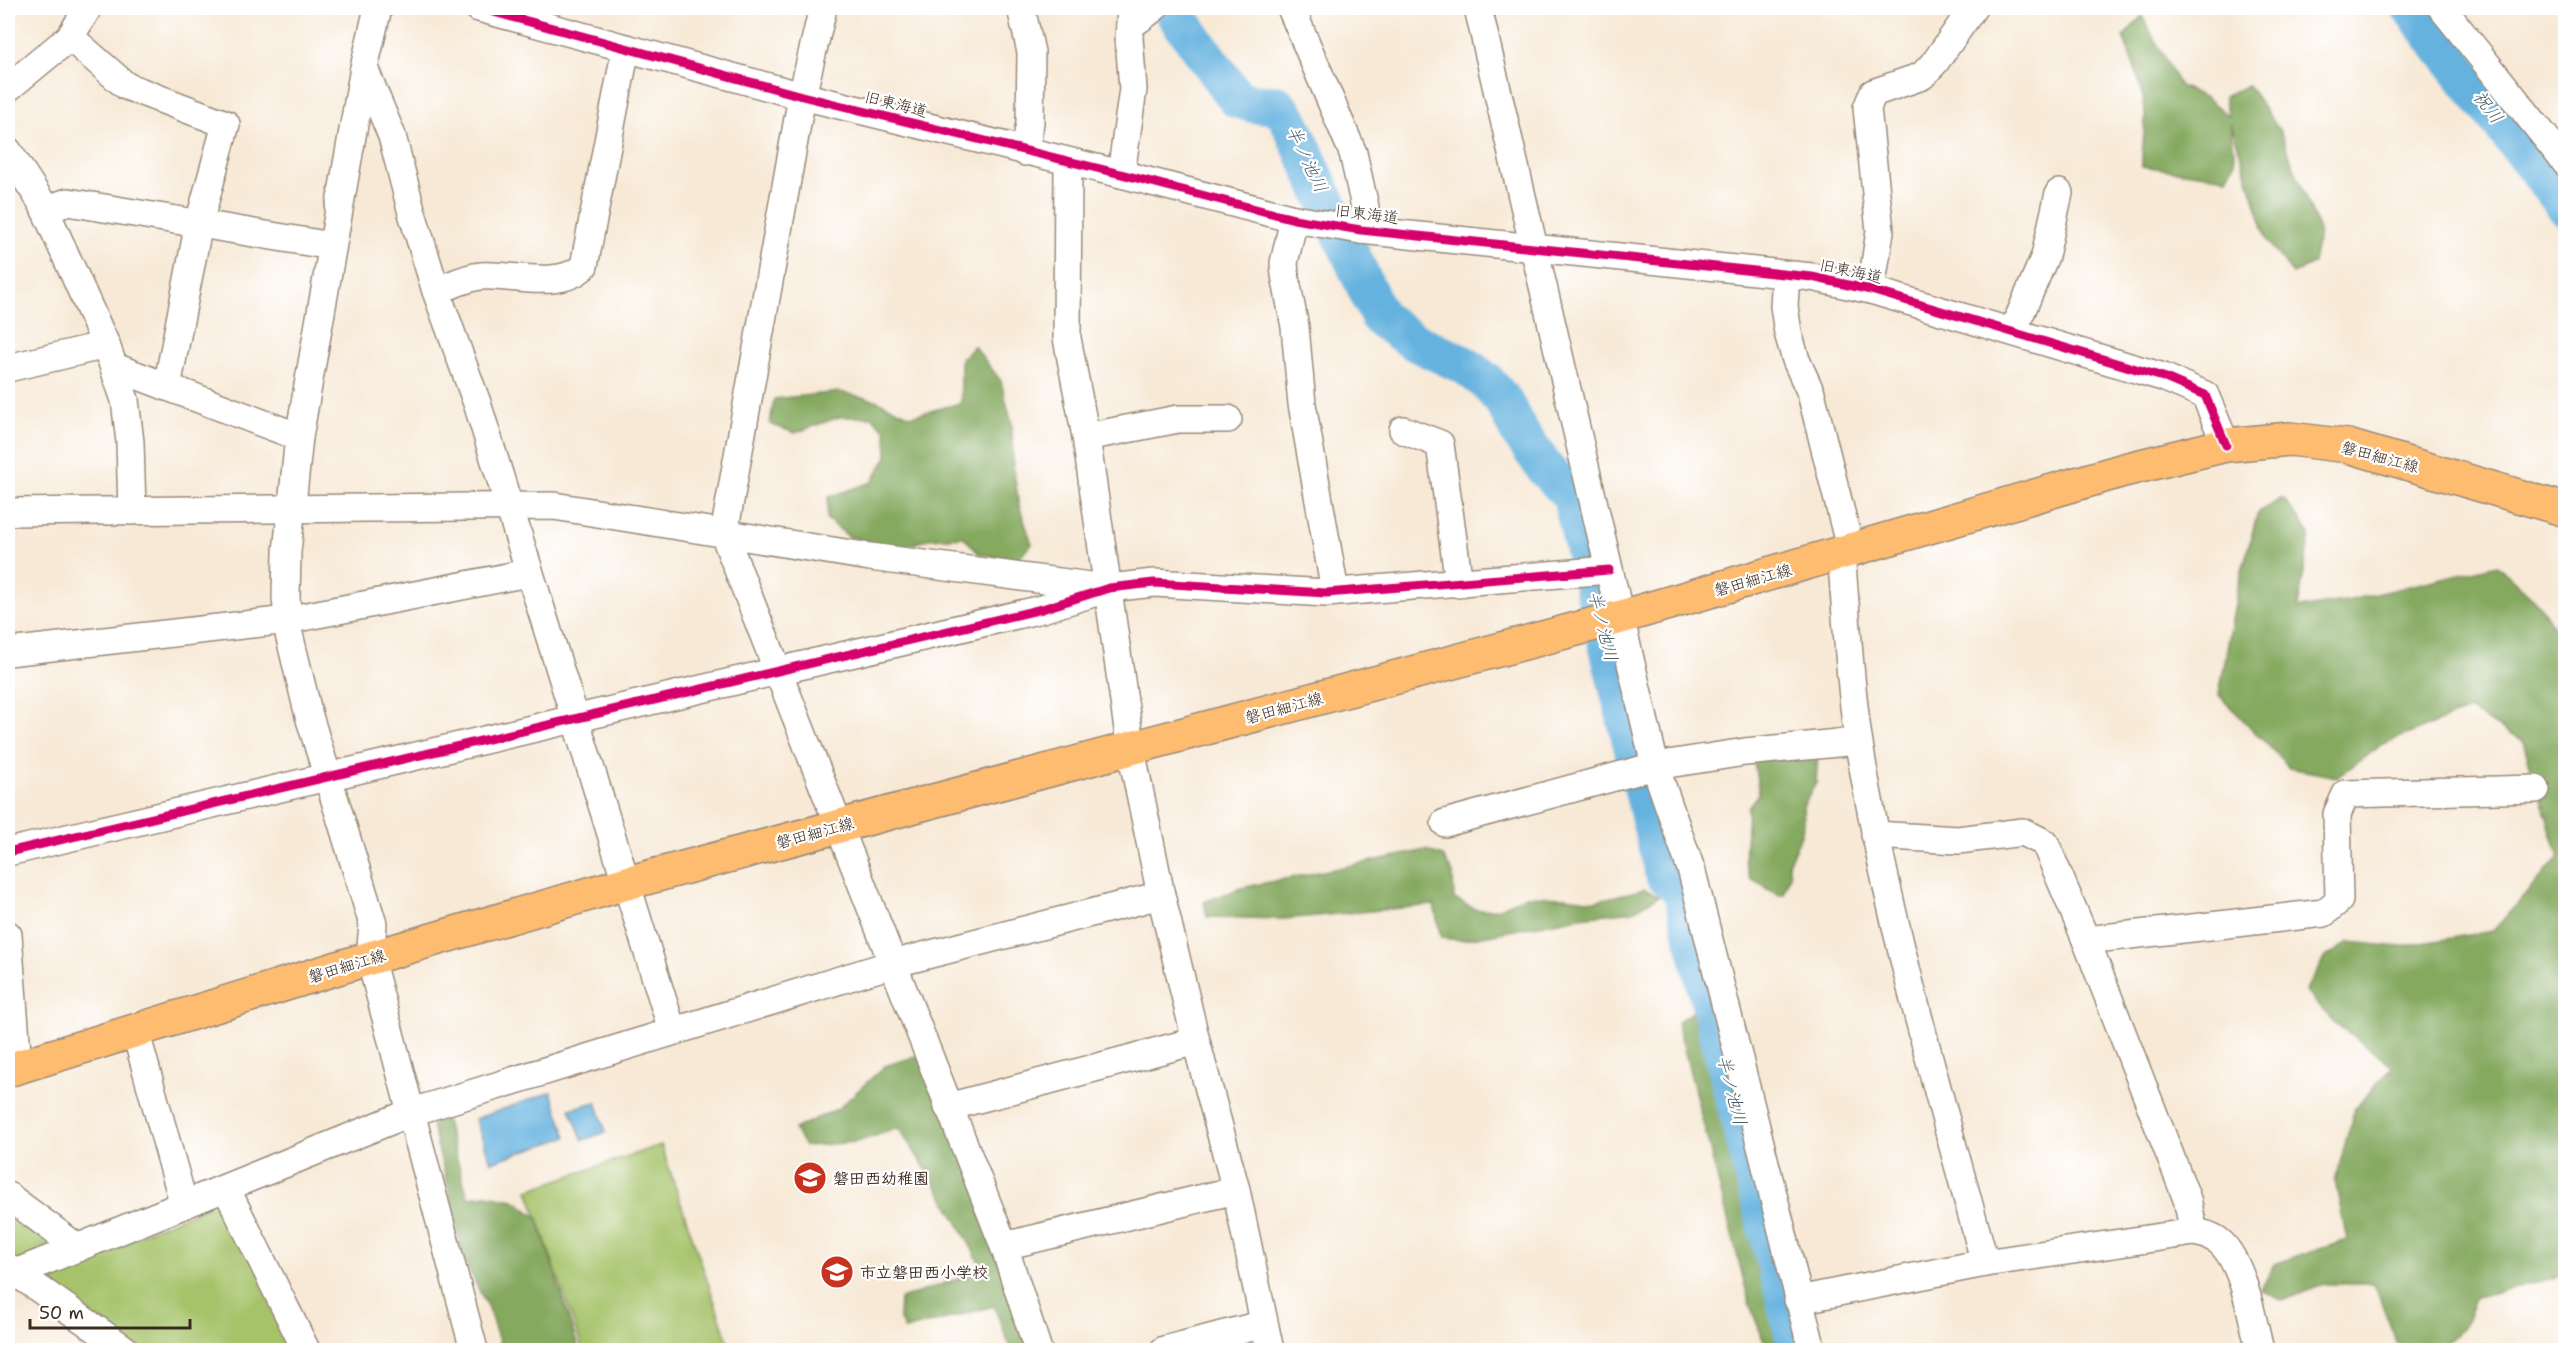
<svg xmlns="http://www.w3.org/2000/svg" width="2573" height="1358" font-family="'Shantell Sans','Klee One',sans-serif">
<style>
.green{fill:#a6c36a;stroke:#707644;stroke-width:1.5}
.forest{fill:#84a95e;stroke:#606a3e;stroke-width:1.5}
.water{fill:#65b2df;stroke:#506e7e;stroke-width:1.5}
.lines{fill:none;stroke-linecap:round;stroke-linejoin:round}
.river{stroke:#65b2df;stroke-width:39}
.minor-casing{stroke:#998a7a;stroke-width:30}
.major-casing{stroke:#998a7a;stroke-width:36}
.minor{stroke:#fff;stroke-width:27}
.major{stroke:#febc70;stroke-width:33}
.cycleway-casing{stroke:#fff;stroke-width:13}
.cycleway{stroke:#d6006c;stroke-width:9}
.labels{text-anchor:middle;dominant-baseline:central;stroke-width:4.5;stroke-linejoin:round;paint-order:stroke}
.street-label{font-size:16px;fill:#3b2a1e;stroke:#fff}
.poi-label{font-size:16px;font-weight:bold;fill:#3b2a1e;stroke:#fff;text-anchor:start}
.water-label{font-size:18px;font-style:italic;fill:#4c606b;stroke:#fff}
</style>
<rect width="100%" height="100%" fill="#fff"/>
<filter id="ink" filterUnits="userSpaceOnUse"><feTurbulence type="fractalNoise" baseFrequency=".0167" numOctaves="2"/><feDisplacementMap in="SourceGraphic" scale="12" xChannelSelector="R" yChannelSelector="G"/><feConvolveMatrix kernelMatrix="1 2 1 2 8 2 1 2 1" color-interpolation-filters="sRGB"/></filter>
<filter id="wash" filterUnits="userSpaceOnUse"><feTurbulence type="fractalNoise" baseFrequency=".008" numOctaves="4" result="noise"/><feDisplacementMap in="SourceGraphic" scale="24" xChannelSelector="R" yChannelSelector="G"/><feGaussianBlur stdDeviation="1.35" result="paint"/><feColorMatrix in="noise" values="0 0 0 0 0 0 0 0 0 0 0 0 0 0 0 0 0 1.4 0 .05"/><feComposite in="paint" operator="in"/></filter>
<g filter="url(#wash)">
<rect width="100%" height="100%" fill="#f7e9d6"/>
<g class="green">
<polygon points="661,1145 731,1350 583,1350 528,1190"/>
<polygon points="213,1204 229,1208 300,1350 136,1350 53,1291 55,1270"/>
<polygon points="8,1209 55,1245 16,1265 8,1259"/>
</g>
<g class="forest">
<path d="M2142,16L2180,86L2206,98L2229,116L2224,97L2248,85L2280,131L2319,231L2313,264L2293,274L2267,241L2231,123L2235,163L2227,178L2142,166C2141,149 2146,130 2145,114C2144,88 2132,61 2123,37Z"/>
<polygon points="974,346 1001,381 1012,425 1013,466 1019,505 1032,544 1016,560 979,554 964,537 928,539 897,550 849,537 827,519 828,497 872,482 887,457 886,432 873,417 839,417 795,433 770,424 774,399 840,392 875,400 911,416 961,403 961,359"/>
<path d="M2283,498L2310,534L2298,608L2351,600L2497,565L2540,605L2565,644V1275L2476,1297C2471,1307 2467,1323 2459,1331C2441,1351 2421,1356 2397,1343L2374,1284H2324L2283,1301L2261,1290L2274,1264L2347,1240L2335,1181L2355,1108L2393,1067L2334,1022L2305,991L2326,957L2349,942L2399,947L2493,931L2559,857L2523,742L2469,710L2383,744L2337,777L2290,768L2219,695L2238,586L2258,512Z"/>
<polygon points="1818,752 1816,783 1803,806 1804,823 1799,841 1788,863 1790,874 1784,894 1778,895 1750,878 1745,861 1748,807 1759,793 1753,756"/>
<polygon points="1426,850 1443,856 1453,874 1454,899 1477,910 1497,909 1526,896 1566,897 1595,901 1644,889 1659,896 1633,911 1580,917 1462,940 1441,938 1434,905 1283,919 1207,917 1204,902 1241,888"/>
<polygon points="1710,1000 1724,1001 1813,1350 1767,1350 1750,1305 1677,1022"/>
<path d="M927,1053L1035,1350H1011L994,1306L905,1330L899,1318L900,1299L983,1270C958,1220 931,1174 898,1128L857,1142L805,1146L794,1129L839,1108L885,1066Z"/>
<polygon points="445,1118 468,1197 487,1195 514,1200 537,1217 579,1350 502,1350 488,1308 463,1258 448,1186 432,1125"/>
</g>
<g class="water">
<polygon points="551,1092 567,1137 491,1162 475,1119"/>
<polygon points="596,1102 606,1132 583,1140 570,1109"/>
</g>
<g class="lines">
<g class="river">
<polyline points="1171,8 1237,99 1255,104 1277,105 1288,118 1380,318 1413,341 1466,366 1487,382 1503,401 1520,433 1547,471 1571,495 1664,874 1682,890 1798,1350"/>
<polyline points="2411,8 2566,207"/>
</g>
</g>
</g>
<g filter="url(#ink)">
<g class="lines">
<defs>
<g id="minor">
<polyline points="88,8 70,37 126,86 226,124 199,223 167,387"/>
<polyline points="378,8 364,68 299,437 287,552 286,597 289,634 309,716 373,924 370,958 474,1350"/>
<polyline points="479,8 802,96 1121,174 1294,219 1361,230 1812,277 1871,290 2163,377 2205,395 2226,445"/>
<polyline points="823,8 802,96 724,534 1004,1246 1038,1350"/>
<polyline points="1021,8 1031,52 1030,122 1025,152"/>
<polyline points="1291,8 1353,153 1365,207 1361,230"/>
<polyline points="1478,8 1655,766 1692,872 1812,1350"/>
<polyline points="2442,8 2566,163"/>
<polyline points="1130,26 1154,8"/>
<polyline points="364,68 392,136 412,213 436,291 477,403 672,1030"/>
<polyline points="8,88 70,37"/>
<polyline points="8,151 42,203 106,345"/>
<polyline points="1068,162 1067,338 1086,437 1131,750 1161,895 1196,1041 1236,1190 1270,1350"/>
<polyline points="1121,174 1133,89 1129,38 1131,8"/>
<polyline points="45,210 68,202 332,246"/>
<polyline points="1294,219 1284,263 1285,275 1295,327 1302,404 1335,592"/>
<polyline points="1786,275 1784,306 1788,333 1796,360 1811,393 1851,552"/>
<polyline points="1871,290 1880,231 1867,108 1873,93 1922,76 1936,61 1973,8"/>
<path d="M436,291C450,286 466,277 481,276C512,274 560,290 584,266L626,48"/>
<polyline points="2013,331 2045,256 2059,193"/>
<polyline points="115,367 299,437"/>
<polyline points="8,368 106,345 125,400 130,442 132,511"/>
<polyline points="1403,430 1440,444 1459,584"/>
<polyline points="1086,437 1178,419 1228,419"/>
<polyline points="8,512 554,506 870,557 1098,587"/>
<path d="M1841,555C1847,617 1849,682 1859,744C1888,920 1938,1091 1985,1263"/>
<polyline points="8,652 287,620 528,573"/>
<polyline points="1445,823 1655,766 1745,752 1858,741"/>
<polyline points="1875,835 1958,840 2023,832 2045,843 2086,940 2187,1199 2194,1232"/>
<polyline points="8,852 1042,609 1109,588 1154,583 1326,593 1609,570"/>
<polyline points="8,935 18,1066"/>
<polyline points="2086,940 2324,913 2339,900 2337,814 2346,794 2536,789"/>
<polyline points="135,1030 184,1205"/>
<polyline points="948,1107 1196,1041"/>
<polyline points="226,1188 306,1350"/>
<polyline points="8,1196 78,1248"/>
<polyline points="1004,1246 1236,1190"/>
<polyline points="8,1267 126,1350"/>
<polyline points="8,1276 412,1112 892,964 1161,895"/>
<path d="M1798,1300L1985,1263L2194,1232C2203,1234 2212,1235 2220,1242C2244,1264 2252,1319 2260,1350"/>
<polyline points="1164,1350 1264,1324"/>
</g>
<polyline id="major" points="8,1070 370,958 627,883 1621,617 2124,470 2226,445 2290,439 2348,446 2566,510"/>
</defs>
<use href="#minor" class="minor-casing"/>
<use href="#major" class="major-casing"/>
<use href="#minor" class="minor"/>
<use href="#major" class="major"/>
<defs>
<g id="cycleway">
<polyline points="479,8 802,96 1121,174 1294,219 1361,230 1812,277 1871,290 2163,377 2205,395 2226,445"/>
<polyline points="8,852 1042,609 1109,588 1154,583 1326,593 1609,570"/>
</g>
</defs>
<use href="#cycleway" class="cycleway-casing"/>
<use href="#cycleway" class="cycleway"/>
</g>
</g>
<defs>
<symbol id="school-disc" viewBox="-11 -11 22 22"><circle r="9.5" fill="#c8321e" stroke="#fff"/><path d="M0-5L7-2L0 1L-7-2ZM-4 1L0 2.5L4 1V4Q0 6-4 4Z" fill="#fff"/></symbol>
</defs>
<g fill-rule="evenodd">
<use href="#school-disc" x="791" y="1159" width="38" height="38"/>
<use href="#school-disc" x="818" y="1253" width="38" height="38"/>
</g>
<g class="labels">
<g class="street-label">
<text transform="translate(896 104) rotate(14)">旧東海道</text>
<text transform="translate(1367 214) rotate(7)">旧東海道</text>
<text transform="translate(1851 271) rotate(12)">旧東海道</text>
<text transform="translate(2380 457) rotate(15)">磐田細江線</text>
<text transform="translate(1753 580) rotate(-16)">磐田細江線</text>
<text transform="translate(1284 708) rotate(-15)">磐田細江線</text>
<text transform="translate(815 833) rotate(-15)">磐田細江線</text>
<text transform="translate(347 966) rotate(-17)">磐田細江線</text>
</g>
<g class="poi-label">
<text x="833" y="1178">磐田西幼稚園</text>
<text x="860" y="1272">市立磐田西小学校</text>
</g>
<g class="water-label">
<text transform="translate(2488 107) rotate(52)">祝川</text>
<text transform="translate(1307 159) rotate(65)">半ノ池川</text>
<text transform="translate(1603 626) rotate(76)">半ノ池川</text>
<text transform="translate(1732 1090) rotate(76)">半ノ池川</text>
</g>
</g>
<rect width="2573" height="1358" fill="none" stroke="#fff" stroke-width="30"/>
<path d="M30 1319v9h160v-9" fill="none" stroke="#3b2a1e" stroke-width="3"/>
<text x="39" y="1319" font-size="18" fill="#3b2a1e" stroke="#ffffff" stroke-width="4.5" paint-order="stroke">50 m</text>
</svg>
